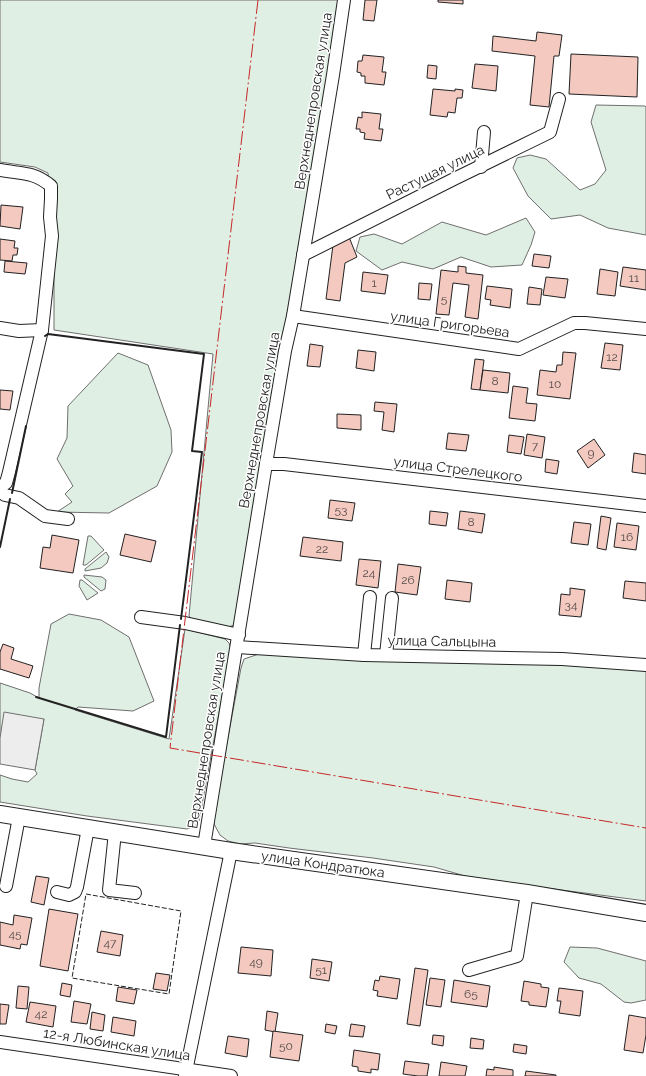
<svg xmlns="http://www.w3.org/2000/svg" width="646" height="1076" font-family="Raleway,sans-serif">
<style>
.green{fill:#e0efe3;stroke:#6f6f6f}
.parking{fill:#ededed;stroke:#6f6f6f}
.building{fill:#f3c9c0;stroke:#222}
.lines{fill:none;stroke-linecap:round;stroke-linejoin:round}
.minor-casing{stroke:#222;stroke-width:14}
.major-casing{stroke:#222;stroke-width:18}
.minor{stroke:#fff;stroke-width:12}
.major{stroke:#fff;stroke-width:16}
.fence{stroke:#222;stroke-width:1;stroke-dasharray:5 2;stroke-linecap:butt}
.wall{stroke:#222;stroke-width:2}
.power{stroke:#c62828;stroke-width:1;stroke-dasharray:14 3 2 3;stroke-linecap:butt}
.labels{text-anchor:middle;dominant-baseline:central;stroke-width:3;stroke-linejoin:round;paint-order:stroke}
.number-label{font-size:12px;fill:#564c4a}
.street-label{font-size:14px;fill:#222;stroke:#fff}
</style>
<rect width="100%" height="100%" fill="#fff"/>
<g class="green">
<polygon points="0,0 338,0 314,172 234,625 226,628 193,621 189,616 213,354 54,330 54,223 50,204 48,173 35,167 0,162"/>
<polygon points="596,105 645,106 646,107 646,235 608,228 580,215 551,219 528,196 513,168 517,158 530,155 546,159 580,190 595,184 606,170 591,122"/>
<polygon points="526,218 535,232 531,245 522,265 491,267 461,257 433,269 402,262 382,270 356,251 360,237 374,234 402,244 442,222 486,235"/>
<polygon points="118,353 148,365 171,430 172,452 157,486 109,513 57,512 72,502 65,494 73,486 57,459 67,438 68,406"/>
<polygon points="88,536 91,536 104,550 86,565 83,565"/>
<polygon points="106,552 109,557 107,563 101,568 85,571 85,569"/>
<polygon points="84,575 102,577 106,580 105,589 101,591 84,577"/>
<polygon points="80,580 82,580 98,593 87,600 79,586"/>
<polygon points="69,614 101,620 129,637 154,701 133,711 78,707 75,710 169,739 185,629 225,639 229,643 231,648 199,821 193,827 187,829 87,816 0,802 0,775 12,779 28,782 37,774 35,770 44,719 0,738 0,683 30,693 39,698 39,688 51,624"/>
<polygon points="259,654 388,660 562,665 646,669 646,901 500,882 465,876 434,867 373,858 289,848 255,843 240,844 228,841 220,835 214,824 214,812 241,668 244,659"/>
<polygon points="570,947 597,948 646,961 646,1000 631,1003 624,1002 601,984 579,978 564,962"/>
</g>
<polygon class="parking" points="4,712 44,719 35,770 0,764 0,738"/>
<g class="building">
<polygon points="365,0 377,0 374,21 363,20"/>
<polygon points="438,0 463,0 463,4 438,2"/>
<polygon points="537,32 562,35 559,56 554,56 549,107 530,105 535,56 492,51 493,36 536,41"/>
<polygon points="571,54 638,57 637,97 569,94"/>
<polygon points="363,55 384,57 382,72 386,72 384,85 365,83 365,76 361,76 361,73 357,72 358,61 362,61"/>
<polygon points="475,64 498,66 496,91 472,88"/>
<polygon points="428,65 437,66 436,79 427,78"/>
<polygon points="433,89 455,91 455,89 463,90 462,98 457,98 455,113 448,112 447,117 430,115"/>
<polygon points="362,112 381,114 379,129 383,129 381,141 364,139 365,133 360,132 360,129 356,129 358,117 362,118"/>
<polygon points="1,205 23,207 20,229 0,226"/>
<polygon points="349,237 357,257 345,263 340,301 326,299 333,245"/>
<polygon points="0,239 15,241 14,248 18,248 17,255 13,255 12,261 0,260"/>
<polygon points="534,254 551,256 549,268 532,266"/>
<polygon points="5,261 27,263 25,274 4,272"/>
<polygon points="458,266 466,267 466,273 483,275 478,319 465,317 469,285 453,283 449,315 436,314 441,270 458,272"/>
<polygon points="623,267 646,270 646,290 620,286"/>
<polygon points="600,269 618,272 615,296 597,294"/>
<polygon points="363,272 388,275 385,294 361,291"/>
<polygon points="546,277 568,279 565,298 543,295"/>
<polygon points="419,283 432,284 430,300 418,299"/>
<polygon points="487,286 512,289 510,308 490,305 491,300 485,299"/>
<polygon points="529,287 542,289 540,305 527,304"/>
<polygon points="605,343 623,345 620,370 601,368"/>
<polygon points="310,344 323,346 320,367 307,366"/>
<polygon points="358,350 376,352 374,371 356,368"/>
<polygon points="563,352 576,353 570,399 537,395 540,370 556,372 557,365 562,365"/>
<polygon points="475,359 484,360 480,390 471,389"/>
<polygon points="483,370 510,373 508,393 480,390"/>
<polygon points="513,386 528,388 526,403 537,404 535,421 509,418"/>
<polygon points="0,390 13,391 10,410 0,409"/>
<polygon points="375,402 397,404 394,432 382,430 384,412 374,411"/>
<polygon points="337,414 361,415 361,430 337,428"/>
<polygon points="448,433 469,435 466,451 446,449"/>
<polygon points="527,434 545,437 542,458 524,455"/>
<polygon points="509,435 524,437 521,454 507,452"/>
<polygon points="594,439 605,455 588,468 577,451"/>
<polygon points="634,453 646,455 646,474 632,472"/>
<polygon points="546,459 559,461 557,474 545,472"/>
<polygon points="330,500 355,503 352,521 328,518"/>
<polygon points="430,511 448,513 446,526 429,524"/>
<polygon points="460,511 485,514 482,533 458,529"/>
<polygon points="601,516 611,518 606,550 597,548"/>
<polygon points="574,522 591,524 588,545 571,543"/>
<polygon points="617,523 639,526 636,550 614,547"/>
<polygon points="125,534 156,541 151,562 120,555"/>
<polygon points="52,535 79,540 73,573 40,568 43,547 50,548"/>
<polygon points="303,537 343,542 341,561 300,556"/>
<polygon points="359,559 381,561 378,588 356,585"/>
<polygon points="398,564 421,567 417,595 395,592"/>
<polygon points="447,580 472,583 470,602 445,599"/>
<polygon points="625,581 646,583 646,601 623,598"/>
<polygon points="570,588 585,590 581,617 559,615 561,594 570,595"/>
<polygon points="3,644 14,648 11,659 33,666 29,678 0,669 0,652"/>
<polygon points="36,876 49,878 44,905 31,902"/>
<polygon points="49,909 78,914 68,971 40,966"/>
<polygon points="14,915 32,918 27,945 21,944 20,949 0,945 0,922 13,925"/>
<polygon points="101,931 123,935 120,956 97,952"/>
<polygon points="241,947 273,950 271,976 238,973"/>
<polygon points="312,959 332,962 329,981 310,978"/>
<polygon points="415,968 428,970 420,1026 407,1024"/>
<polygon points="156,973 170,975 167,991 153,989"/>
<polygon points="380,976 400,979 397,999 377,996 378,991 373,990 375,980 379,981"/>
<polygon points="430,978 445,980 441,1007 426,1005"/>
<polygon points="454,980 490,986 487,1007 451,1002"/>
<polygon points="524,981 541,984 541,987 549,988 546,1007 529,1005 529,1002 521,1001"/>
<polygon points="62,983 72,985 70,997 60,995"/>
<polygon points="18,986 29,987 27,1009 16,1008"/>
<polygon points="118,987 137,990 134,1004 116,1001"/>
<polygon points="559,988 583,991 580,1016 559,1013 561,1001 557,1001"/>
<polygon points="74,1001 91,1004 87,1024 71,1022"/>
<polygon points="30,1002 56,1006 53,1027 26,1022"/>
<polygon points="0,1004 9,1005 6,1024 0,1024"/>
<polygon points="267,1011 278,1013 275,1032 265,1030"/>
<polygon points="92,1012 105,1015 103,1031 90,1029"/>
<polygon points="629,1015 646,1018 646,1035 643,1053 624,1050"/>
<polygon points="113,1017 136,1021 134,1036 111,1032"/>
<polygon points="326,1024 337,1026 335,1034 325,1032"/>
<polygon points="351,1024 365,1026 363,1037 349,1036"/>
<polygon points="273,1031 303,1035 299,1061 270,1057"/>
<polygon points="433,1035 444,1036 443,1046 432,1044"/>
<polygon points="228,1036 249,1039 247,1057 225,1053"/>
<polygon points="471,1038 484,1040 483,1049 470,1048"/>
<polygon points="514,1044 527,1046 526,1054 513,1052"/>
<polygon points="354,1050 380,1054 378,1070 371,1069 371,1073 358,1071 358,1067 352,1066"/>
<polygon points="405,1061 429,1064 427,1076 418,1076 403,1074"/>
<polygon points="441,1062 467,1066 465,1076 439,1076"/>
<polygon points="494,1067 513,1070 513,1076 486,1076 487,1069 494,1070"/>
<polygon points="526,1071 556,1075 556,1076 525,1076"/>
</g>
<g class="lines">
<defs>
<g id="minor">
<polyline points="481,167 484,132"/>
<path d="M0,170C21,174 33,171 51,186V199L50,217L52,236L42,330L9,472L6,483L0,487"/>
<polyline points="303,255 454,179 550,132 559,99"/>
<polyline points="293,316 519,349 574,323 585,323 646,329"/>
<polyline points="0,328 19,331 42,330"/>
<polyline points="266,464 284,464 646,506"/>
<polyline points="0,491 5,495 19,498 45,516 68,519"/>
<polyline points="141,617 185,623 239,635"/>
<polyline points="237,647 364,655 562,659 646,665"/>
<polyline points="364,655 370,597"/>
<polyline points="386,655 392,598"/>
<polyline points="115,832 109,890 135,893"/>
<polyline points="204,846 266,464 285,351 293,316 333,75 344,0"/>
<polyline points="6,886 19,817"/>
<polyline points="57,892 69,895 75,892 77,887 88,828"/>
<polyline points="469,970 517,956 527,893"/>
<polyline points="0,1042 231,1076"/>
<polyline points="185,1076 231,851"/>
</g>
<polyline id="major" points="0,814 231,851 527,893 646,913"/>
</defs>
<use href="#minor" class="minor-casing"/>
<use href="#major" class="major-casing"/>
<use href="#minor" class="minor"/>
<use href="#major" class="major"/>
<polygon class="fence" points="86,894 181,911 169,994 72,978"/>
<g class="wall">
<polyline points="45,336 48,334 204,354 192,451 202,452 181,619"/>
<polyline points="12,493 26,426"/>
<polyline points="0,547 10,499"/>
<polyline points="36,697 166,737 180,625"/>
</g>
<polyline class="power" points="258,0 170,748 646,828"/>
</g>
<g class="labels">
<g class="number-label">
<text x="634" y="278">11</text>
<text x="374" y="283">1</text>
<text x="444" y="299">5</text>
<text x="612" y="357">12</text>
<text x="495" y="381">8</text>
<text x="555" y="384">10</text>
<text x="535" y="446">7</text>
<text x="591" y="453">9</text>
<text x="341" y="510">53</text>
<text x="471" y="522">8</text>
<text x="627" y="537">16</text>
<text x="322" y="549">22</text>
<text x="369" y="573">24</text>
<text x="408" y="580">26</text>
<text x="571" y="605">34</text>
<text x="15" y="934">45</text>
<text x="110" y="943">47</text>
<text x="256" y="962">49</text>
<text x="321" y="970">51</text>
<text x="471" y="994">65</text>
<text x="41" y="1014">42</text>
<text x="286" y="1046">50</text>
</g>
<g class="street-label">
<text transform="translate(313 101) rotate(-81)">Верхнеднепровская улица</text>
<text transform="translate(435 172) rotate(-26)">Растущая улица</text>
<text transform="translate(450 324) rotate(8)">улица Григорьева</text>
<text transform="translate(259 420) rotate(-80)">Верхнеднепровская улица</text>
<text transform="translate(458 469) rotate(7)">улица Стрелецкого</text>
<text transform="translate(442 641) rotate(1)">улица Сальцына</text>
<text transform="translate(206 740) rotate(-81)">Верхнеднепровская улица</text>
<text transform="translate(323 864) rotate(8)">улица Кондратюка</text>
<text transform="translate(117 1044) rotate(9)">12-я Любинская улица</text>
</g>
</g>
</svg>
